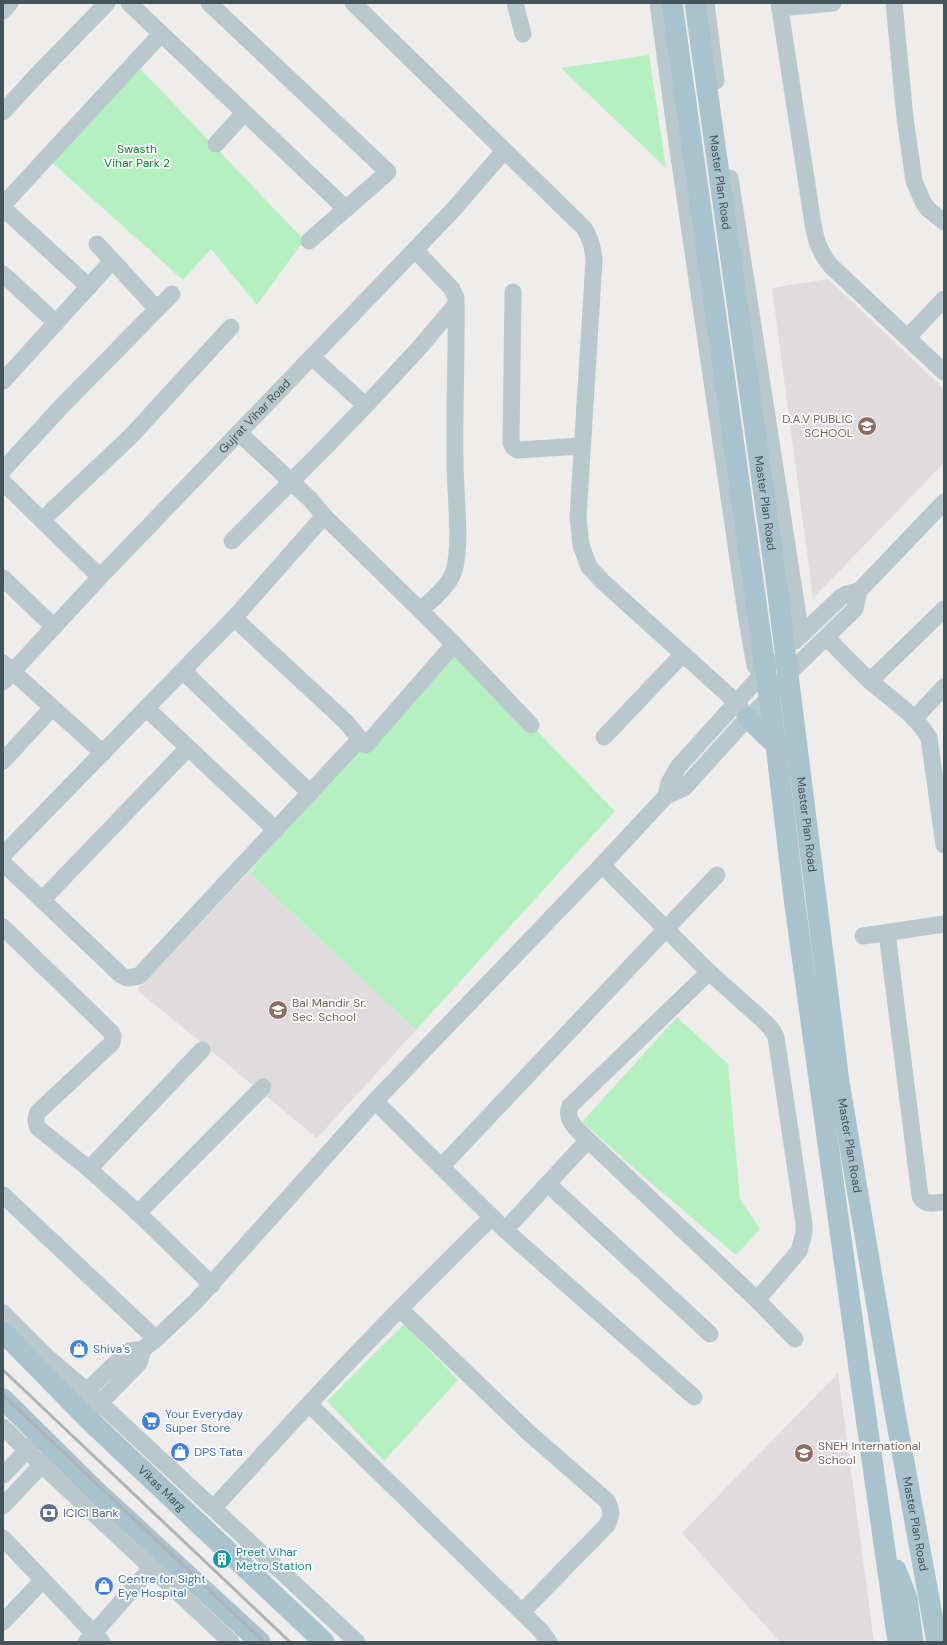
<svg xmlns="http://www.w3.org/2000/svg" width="947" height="1645" font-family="'DM Sans',sans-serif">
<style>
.education{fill:#e0dcde}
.green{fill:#b5f1c0}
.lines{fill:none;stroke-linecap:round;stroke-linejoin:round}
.minor{stroke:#b9c8cd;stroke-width:17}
.major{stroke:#a9c3ce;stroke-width:21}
.rail{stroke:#adb3b7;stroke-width:3}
.labels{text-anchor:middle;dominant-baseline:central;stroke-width:3.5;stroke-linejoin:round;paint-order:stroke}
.park-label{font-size:12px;fill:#108030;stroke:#fff}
.street-label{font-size:12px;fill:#43545b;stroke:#fff}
.education-label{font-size:12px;fill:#785e54;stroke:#fff;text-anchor:start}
.shop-label{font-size:12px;fill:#366cbe;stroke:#fff;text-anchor:start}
.service-label{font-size:12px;fill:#4e5e75;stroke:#fff;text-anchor:start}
.culture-label{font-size:12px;fill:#0d838f;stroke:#fff;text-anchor:start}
</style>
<rect width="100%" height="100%" fill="#efecec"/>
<g class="education">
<polygon points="828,279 944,389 944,463 813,598 772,288"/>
<polygon points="249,872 416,1030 317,1138 137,990"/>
<polygon points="838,1373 874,1642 780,1642 682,1533"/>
</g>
<g class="green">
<polygon points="649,55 666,168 561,68"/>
<polygon points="129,57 304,240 257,305 211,249 183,280 48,159"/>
<polygon points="452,644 615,811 416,1030 249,872"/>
<polygon points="677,1017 728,1064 740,1199 760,1229 736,1255 658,1189 582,1122"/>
<polygon points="404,1324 458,1380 384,1461 327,1401"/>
</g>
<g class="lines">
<g class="minor">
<polyline points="129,3 346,209"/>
<polyline points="209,3 388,172 309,241"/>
<path d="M353,3L584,228C591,239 593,248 594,261L578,517L581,545L589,567L602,581L736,702L748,718"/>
<polyline points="515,3 523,34"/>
<polyline points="658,3 677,143 747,620 755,666"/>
<polyline points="706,3 716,81"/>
<path d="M779,3L813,224C816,241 820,253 831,266L944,372"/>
<polyline points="894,3 905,118 914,181 923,202 928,209 944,222"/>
<polyline points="780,8 833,3"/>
<polyline points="3,11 10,3"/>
<polyline points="3,112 36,76 107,3"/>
<polyline points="216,144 244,113"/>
<polyline points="730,178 801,635"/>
<polyline points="3,205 161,34"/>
<polyline points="3,208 89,287"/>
<polyline points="97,244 157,309"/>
<polyline points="3,274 56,323"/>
<polyline points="513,292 511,443 513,447 517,450 582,446"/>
<polyline points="908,337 944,299"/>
<polyline points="312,357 365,405"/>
<polyline points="3,381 112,261"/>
<polyline points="239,433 311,500 324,516"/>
<polyline points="3,470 60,408 172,294"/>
<polyline points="3,482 100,577"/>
<polyline points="42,520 131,436 231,327"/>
<path d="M232,541C291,482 350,424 406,362C424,344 439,323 456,305"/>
<polyline points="3,578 54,627"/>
<polyline points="420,610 455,645"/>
<path d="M827,638C842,653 856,668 871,682C891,699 916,715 929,738L944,845"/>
<polyline points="795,641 841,597 846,594 859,591"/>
<polyline points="3,663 103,753"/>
<polyline points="183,671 310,793"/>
<polyline points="870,681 944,609"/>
<path id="s1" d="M3,682L100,577L453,210L504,151"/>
<polyline points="146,708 276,830"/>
<polyline points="914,719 944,687"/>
<polyline points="604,737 683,654"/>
<polyline points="360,739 366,745 448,651 455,645 531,725"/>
<polyline points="3,761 52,708"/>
<polyline points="666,796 669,783 678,767 772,663"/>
<path d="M3,855L234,618L324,516L420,610C432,600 449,586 454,571C462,543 455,493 455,462C454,408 457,353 456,298L452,289L415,250"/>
<polyline points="3,863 121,975 127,978 139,976 360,739 346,722 234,618"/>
<polyline points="602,865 709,972"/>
<polyline points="42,900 188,748"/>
<path d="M3,927L111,1032L113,1036L112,1043L38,1112C35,1118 35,1122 38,1128L89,1169L138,1213L212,1285"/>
<path d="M887,933L920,1196C924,1206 935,1203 944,1202"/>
<polyline points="863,936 944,924"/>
<polyline points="375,1101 505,1230 694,1397"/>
<polyline points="441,1167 717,875"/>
<polyline points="89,1169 202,1050"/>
<polyline points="548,1184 710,1334"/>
<polyline points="3,1195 156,1339"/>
<polyline points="138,1213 263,1087"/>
<path d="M505,1230L588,1140L757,1300L799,1251L804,1233V1224L776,1037L772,1030L765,1022L709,972L570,1106C564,1121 579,1131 588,1140"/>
<polyline points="757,1300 795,1339"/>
<path d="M400,1309L529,1433L607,1501C612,1510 612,1516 607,1525L522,1612"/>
<polyline points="3,1313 47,1357 87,1391 357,1642"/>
<polyline points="73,1404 128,1351 143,1349 156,1339 196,1301 375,1101 602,865 666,796 684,788 741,725 769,698 787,675 855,609 859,591 944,502"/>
<polyline points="309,1404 541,1631 549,1642"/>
<polyline points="92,1411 139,1363 143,1349"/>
<polyline points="3,1427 42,1465 231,1642"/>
<polyline points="3,1475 35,1442"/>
<path d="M217,1504C248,1471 278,1437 309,1404C368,1340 430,1278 492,1217"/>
<polyline points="3,1506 49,1457"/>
<polyline points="3,1538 102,1642"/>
<polyline points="3,1622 43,1580"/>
<polyline points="86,1642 152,1567"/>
</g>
<g class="major">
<polyline points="672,3 776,745 794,898 859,1368 898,1642"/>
<path id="s2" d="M695,3L777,587L839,1082L895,1413L937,1642"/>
<polyline points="748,718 776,745"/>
<path id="s3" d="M3,1332L86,1417L324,1642"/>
<polyline points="3,1399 94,1489 260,1642"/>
<polyline points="896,1570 907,1598 913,1642"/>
</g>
<g class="rail">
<polyline points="3,1370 290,1642"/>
<polyline points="3,1395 264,1642"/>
</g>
</g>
<defs>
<symbol id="school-disc" viewBox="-11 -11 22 22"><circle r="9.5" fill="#8d6e63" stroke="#fff"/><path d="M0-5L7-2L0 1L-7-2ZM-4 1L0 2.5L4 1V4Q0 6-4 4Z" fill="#fff"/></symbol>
<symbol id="shop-disc" viewBox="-11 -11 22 22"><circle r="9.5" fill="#3f7fe0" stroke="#fff"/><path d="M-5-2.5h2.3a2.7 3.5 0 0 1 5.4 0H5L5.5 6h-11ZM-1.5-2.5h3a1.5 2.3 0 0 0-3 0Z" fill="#fff"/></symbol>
<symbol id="supermarket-disc" viewBox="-11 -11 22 22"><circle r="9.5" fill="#3f7fe0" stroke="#fff"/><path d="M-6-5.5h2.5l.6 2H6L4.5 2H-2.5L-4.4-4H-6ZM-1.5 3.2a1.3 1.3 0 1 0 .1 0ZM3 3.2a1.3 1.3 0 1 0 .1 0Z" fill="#fff"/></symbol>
<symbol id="bank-disc" viewBox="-11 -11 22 22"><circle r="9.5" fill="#5c6f8a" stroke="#fff"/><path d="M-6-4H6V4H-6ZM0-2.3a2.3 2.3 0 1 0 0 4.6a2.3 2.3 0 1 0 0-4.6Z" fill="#fff"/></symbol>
<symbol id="building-disc" viewBox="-11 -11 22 22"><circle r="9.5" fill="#0f9aa8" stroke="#fff"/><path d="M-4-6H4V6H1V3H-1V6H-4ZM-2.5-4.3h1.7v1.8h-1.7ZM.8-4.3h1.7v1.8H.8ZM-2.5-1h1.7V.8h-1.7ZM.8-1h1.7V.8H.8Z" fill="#fff"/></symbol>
</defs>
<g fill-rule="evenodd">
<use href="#school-disc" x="856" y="415" width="22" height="22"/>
<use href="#school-disc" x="267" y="999" width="22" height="22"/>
<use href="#shop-disc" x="68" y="1338" width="22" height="22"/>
<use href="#supermarket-disc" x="140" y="1410" width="22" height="22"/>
<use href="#shop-disc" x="169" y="1441" width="22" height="22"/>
<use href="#school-disc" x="793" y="1442" width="22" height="22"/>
<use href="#bank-disc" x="38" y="1502" width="22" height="22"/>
<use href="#building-disc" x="211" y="1548" width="22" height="22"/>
<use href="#shop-disc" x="93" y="1575" width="22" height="22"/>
</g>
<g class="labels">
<g class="park-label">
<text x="137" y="149">Swasth<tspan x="137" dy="14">Vihar Park 2</tspan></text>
</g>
<g class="street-label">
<text stroke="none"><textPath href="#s2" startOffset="181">Master Plan Road</textPath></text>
<text stroke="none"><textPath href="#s1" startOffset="366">Gujrat Vihar Road</textPath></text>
<text stroke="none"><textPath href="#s2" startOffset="505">Master Plan Road</textPath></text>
<text stroke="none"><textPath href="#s2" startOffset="829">Master Plan Road</textPath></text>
<text stroke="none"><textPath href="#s2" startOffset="1153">Master Plan Road</textPath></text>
<text stroke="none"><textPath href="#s3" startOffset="223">Vikas Marg</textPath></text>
<text stroke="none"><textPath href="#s2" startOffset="1537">Master Plan Road</textPath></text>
</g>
<g class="education-label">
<text x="853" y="419" text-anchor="end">D.A.V PUBLIC<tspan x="853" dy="14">SCHOOL</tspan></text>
<text x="292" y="1003">Bal Mandir Sr.<tspan x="292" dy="14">Sec. School</tspan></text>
<text x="818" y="1446">SNEH International<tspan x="818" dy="14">School</tspan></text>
</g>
<g class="shop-label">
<text x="93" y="1349">Shiva's</text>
<text x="165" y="1414">Your Everyday<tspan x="165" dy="14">Super Store</tspan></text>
<text x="194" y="1452">DPS Tata</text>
<text x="118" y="1579">Centre for Sight<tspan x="118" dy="14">Eye Hospital</tspan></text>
</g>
<g class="service-label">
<text x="63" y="1513">ICICI Bank</text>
</g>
<g class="culture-label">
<text x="236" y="1552">Preet Vihar<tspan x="236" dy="14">Metro Station</tspan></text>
</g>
</g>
<rect width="947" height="1645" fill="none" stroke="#43545b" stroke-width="8"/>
</svg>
